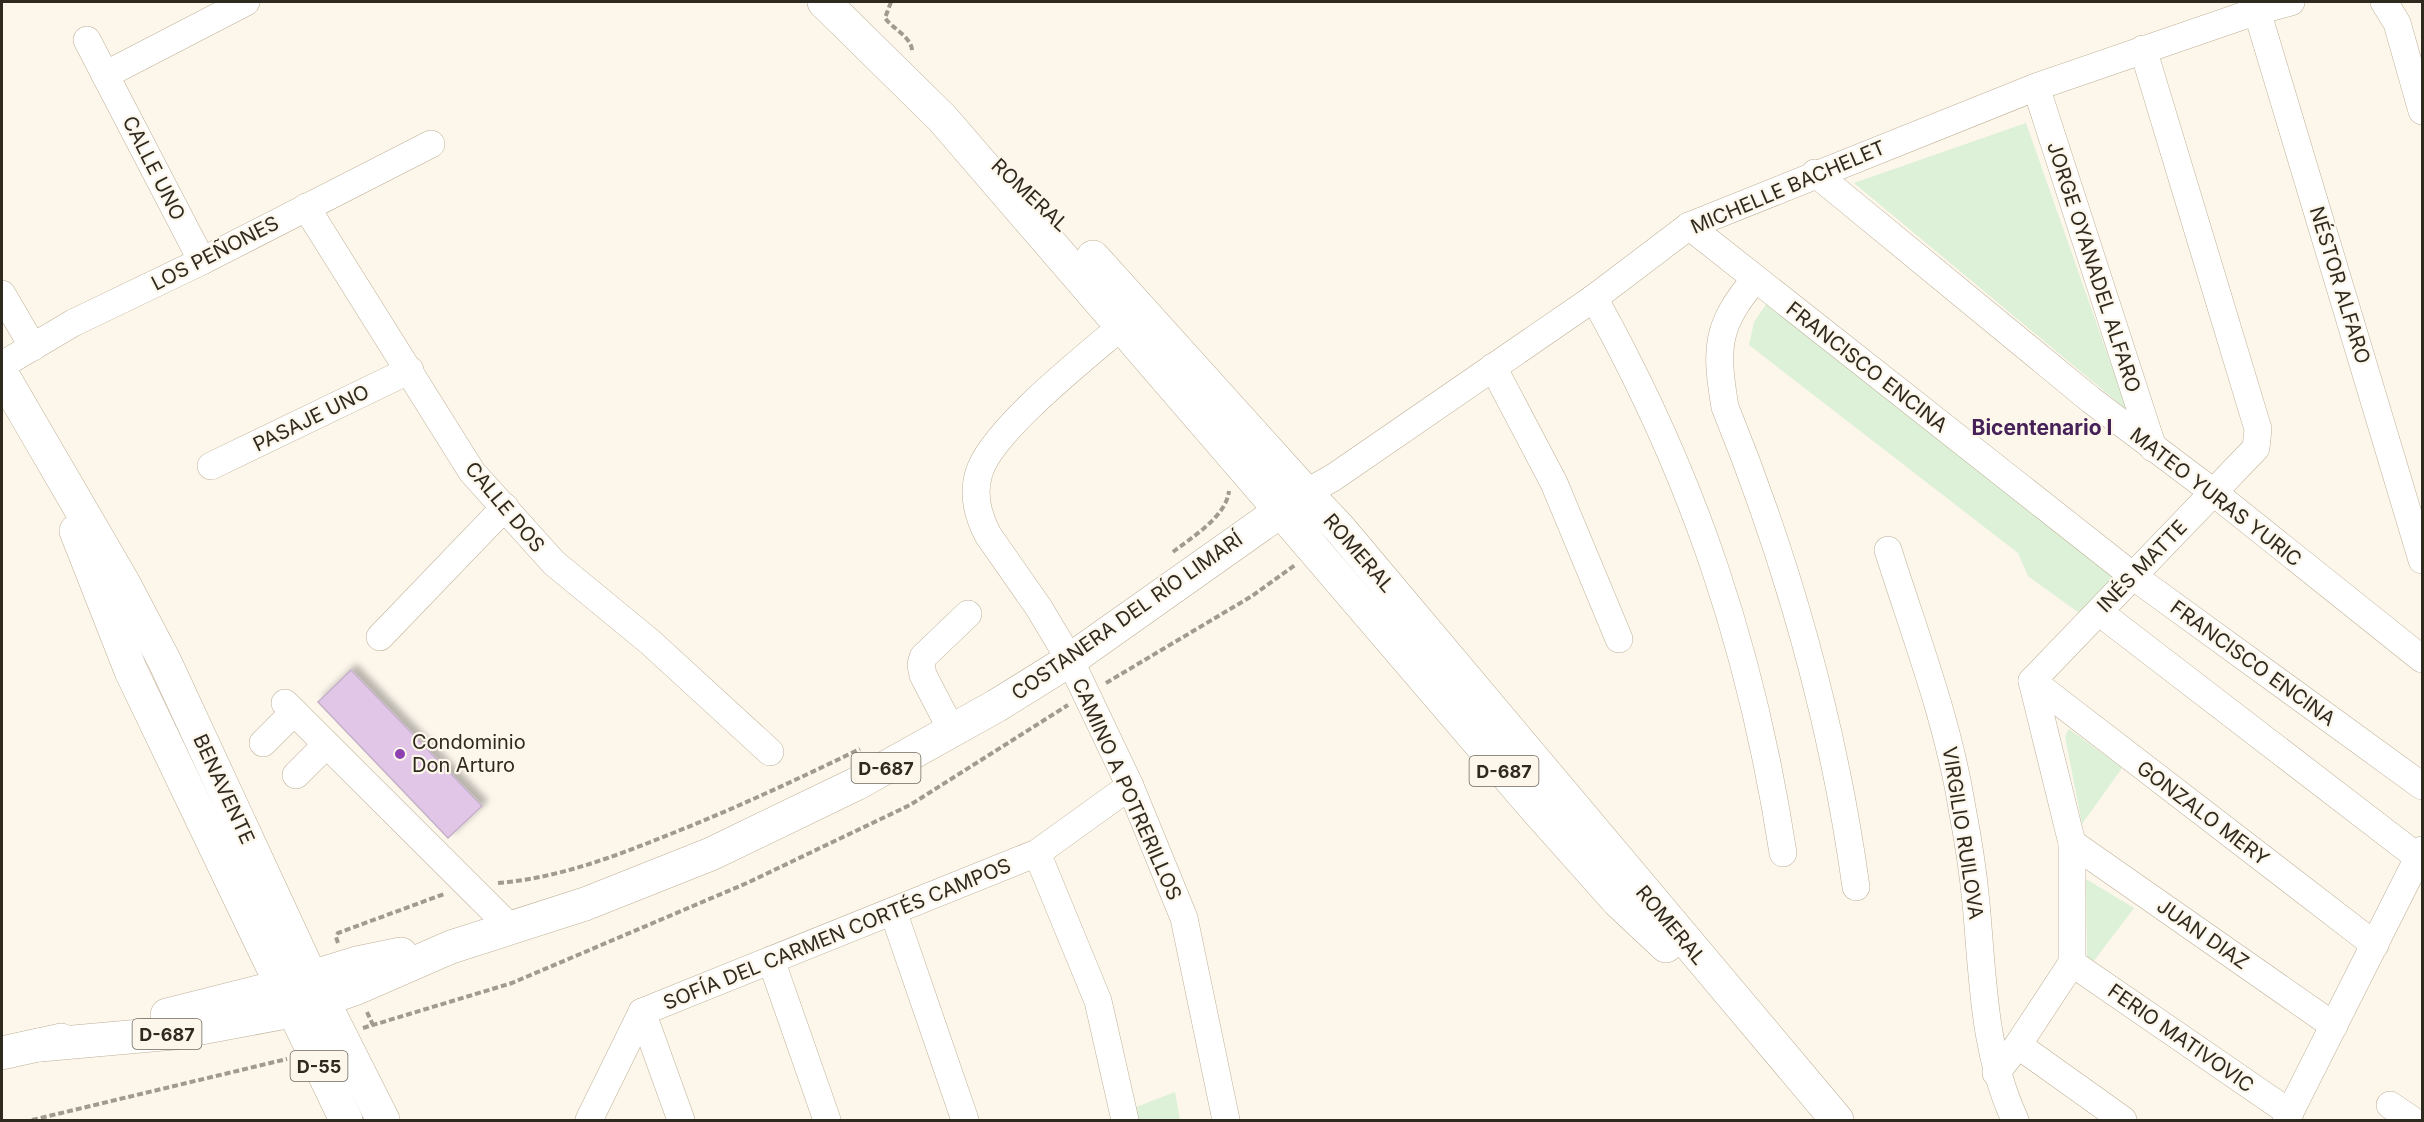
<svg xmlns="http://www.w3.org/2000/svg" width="2424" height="1122" font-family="Inter,sans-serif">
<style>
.green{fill:#dcf1d7}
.building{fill:#e1c6e7;stroke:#c4b1c8;stroke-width:1.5;filter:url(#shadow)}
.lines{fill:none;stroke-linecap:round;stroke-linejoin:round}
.minor-casing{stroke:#beb096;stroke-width:28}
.major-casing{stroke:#beb096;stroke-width:34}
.highway-casing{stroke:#beb096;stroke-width:34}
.path{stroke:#a09a8f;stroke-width:4;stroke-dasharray:6 3;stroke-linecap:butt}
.minor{stroke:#fff;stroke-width:27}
.major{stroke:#fff;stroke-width:33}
.highway{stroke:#fff;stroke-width:33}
.poi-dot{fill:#8d40b0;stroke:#fcf6eb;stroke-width:2}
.labels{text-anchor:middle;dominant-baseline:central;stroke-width:4.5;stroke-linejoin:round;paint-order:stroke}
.shield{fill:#fcf6eb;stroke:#6c675c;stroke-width:1.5}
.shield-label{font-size:18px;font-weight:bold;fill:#2f2a1f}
.street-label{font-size:20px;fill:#2f2a1f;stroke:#fcf6eb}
.poi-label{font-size:20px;fill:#2f2a1f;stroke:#fcf6eb;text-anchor:start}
.neighbourhood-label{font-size:21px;font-weight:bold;fill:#462158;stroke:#fcf6eb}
</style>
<defs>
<filter id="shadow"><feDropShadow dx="5.5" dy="-5.5" stdDeviation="3" flood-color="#0004"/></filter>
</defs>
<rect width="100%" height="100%" fill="#fcf6eb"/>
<g class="green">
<polygon points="2026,123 2127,410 1854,183"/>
<polygon points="1767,303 2119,574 2082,615 2028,576 2018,553 1749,345 1754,322"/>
<polygon points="2069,729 2122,768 2082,824 2065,736"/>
<polygon points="2086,879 2134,908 2093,962 2087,958"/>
<polygon points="1175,1092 1180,1120 1134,1120 1131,1109"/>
</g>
<polygon class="building" points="351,670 482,806 448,838 318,702"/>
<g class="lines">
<defs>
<g id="minor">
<polyline points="2384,2 2397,23 2422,111"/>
<polyline points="2257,11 2422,560"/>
<polyline points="87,40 202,261"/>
<polyline points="105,75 246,2"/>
<polyline points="2036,87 2153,448"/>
<polyline points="1815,173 2091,400 2213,492 2422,659"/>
<polyline points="306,207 472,472 554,563 650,642 770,752"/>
<polyline points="1689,226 2133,576 2422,786"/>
<path d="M1755,279C1716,326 1715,347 1725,407C1788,562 1833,721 1856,887"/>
<polyline points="2,294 33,347"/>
<path d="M1594,298C1694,477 1752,651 1783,853"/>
<path d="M1123,325C1087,356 991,431 979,473C972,495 978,516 988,535L1039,608L1070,660L1130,786L1184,918L1226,1120"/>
<polyline points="2,365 73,323 202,261 431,144"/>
<polyline points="1493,367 1554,483 1619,639"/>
<polyline points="211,466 410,370"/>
<polyline points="1306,493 1334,477 1594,298 1689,226 2036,87 2257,11 2291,2"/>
<path d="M1888,550C1915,635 1948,720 1962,808C1968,839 1973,871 1976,903C1983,977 1983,1051 2015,1120"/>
<polyline points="2099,612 2419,858"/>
<polyline points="380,637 505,507"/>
<polyline points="2032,681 2375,945"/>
<polyline points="285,703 512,929"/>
<polyline points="952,731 923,675 921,665 923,657 968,614"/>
<polyline points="263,743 294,712"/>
<polyline points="296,775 326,745"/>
<polyline points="2072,843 2334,1026"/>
<polyline points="1037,853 1098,1001 1125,1120"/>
<polyline points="893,911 965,1120"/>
<polyline points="771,960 827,1120"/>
<polyline points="2072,963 2290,1113"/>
<polyline points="642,1012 681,1120"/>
<polyline points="2018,1045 2123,1120"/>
<polyline points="1996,1073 2018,1045 2072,963 2072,843 2032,681 2256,448 2258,429 2143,49"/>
<polyline points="2390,1105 2412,1120"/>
<polyline points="589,1120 642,1012 1037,853 1130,786"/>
<polyline points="2286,1120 2422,850"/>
</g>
<g id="major">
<polyline points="824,2 942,118 1280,510"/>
<polyline points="1093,257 1306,493"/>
<polyline points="2,374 123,582 165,662 311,977 383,1120"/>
<polyline points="76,531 131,671 346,1120"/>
</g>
<g id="highway">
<polyline points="1280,510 1536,809 1618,901 1666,946"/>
<polyline points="167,1015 282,986 357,963 401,954"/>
<polyline points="40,1045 174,1033 292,1011 357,988 451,947 585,904 711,854 856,784 996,706 1070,660 1306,493 1340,529 1837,1120"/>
<polyline points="2,1053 61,1040"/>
</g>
</defs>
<use href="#minor" class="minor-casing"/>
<use href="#major" class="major-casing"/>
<use href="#highway" class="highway-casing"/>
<g class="path">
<path d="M891,2L885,18C893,29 913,38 912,52"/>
<path d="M1173,552C1192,537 1226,517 1229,491"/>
<polyline points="1106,683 1252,596 1295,565"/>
<path d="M498,883C559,878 616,856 673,833C736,808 798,779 860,749"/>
<polyline points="338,943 336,937 338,933 444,894"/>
<polyline points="367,1012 373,1025"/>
<polyline points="363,1028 512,983 747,883 910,805 1068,705"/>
<polyline points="32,1120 287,1059"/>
</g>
<use href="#minor" class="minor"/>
<use href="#major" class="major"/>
<use href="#highway" class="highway"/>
</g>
<circle class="poi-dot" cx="400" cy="754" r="6"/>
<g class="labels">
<g class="shield">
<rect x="851.5" y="753" width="69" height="30" rx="4.5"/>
<rect x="1469.5" y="756" width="69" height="30" rx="4.5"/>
<rect x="132.5" y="1019" width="69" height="30" rx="4.5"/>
<rect x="290.5" y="1051" width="57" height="30" rx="4.5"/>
</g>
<g class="shield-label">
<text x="886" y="768">D-687</text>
<text x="1504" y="771">D-687</text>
<text x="167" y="1034">D-687</text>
<text x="319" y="1066">D-55</text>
</g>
<g class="street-label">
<text transform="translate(154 168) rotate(63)">CALLE UNO</text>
<text transform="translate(1788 187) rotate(-23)">MICHELLE BACHELET</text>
<text transform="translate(1030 195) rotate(43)">ROMERAL</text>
<text transform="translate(215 253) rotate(-27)">LOS PEÑONES</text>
<text transform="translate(2094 267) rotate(72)">JORGE OYANADEL ALFARO</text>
<text transform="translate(2340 285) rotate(73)">NÉSTOR ALFARO</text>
<text transform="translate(1867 367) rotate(38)">FRANCISCO ENCINA</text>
<text transform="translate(311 418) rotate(-26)">PASAJE UNO</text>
<text transform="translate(2216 497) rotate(38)">MATEO YURAS YURIC</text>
<text transform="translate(505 507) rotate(50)">CALLE DOS</text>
<text transform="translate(1359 553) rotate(49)">ROMERAL</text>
<text transform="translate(2142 566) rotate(-46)">INÉS MATTE</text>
<text transform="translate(1127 616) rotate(-35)">COSTANERA DEL RÍO LIMARÍ</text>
<text transform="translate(2253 663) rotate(36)">FRANCISCO ENCINA</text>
<text transform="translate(224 789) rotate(65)">BENAVENTE</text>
<text transform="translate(1127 789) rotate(66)">CAMINO A POTRERILLOS</text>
<text transform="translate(2203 813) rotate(37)">GONZALO MERY</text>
<text transform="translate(1963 833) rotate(81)">VIRGILIO RUILOVA</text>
<text transform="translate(1671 925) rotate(50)">ROMERAL</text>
<text transform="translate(837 934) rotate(-22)">SOFÍA DEL CARMEN CORTÉS CAMPOS</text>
<text transform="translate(2203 934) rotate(35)">JUAN DIAZ</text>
<text transform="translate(2181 1038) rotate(35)">FERIO MATIVOVIC</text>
</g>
<g class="poi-label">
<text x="412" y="742">Condominio<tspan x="412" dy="23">Don Arturo</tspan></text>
</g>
<g class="neighbourhood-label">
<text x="2042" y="427">Bicentenario I</text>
</g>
</g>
<rect width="2424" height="1122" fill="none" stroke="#2f2a1f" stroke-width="6"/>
</svg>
